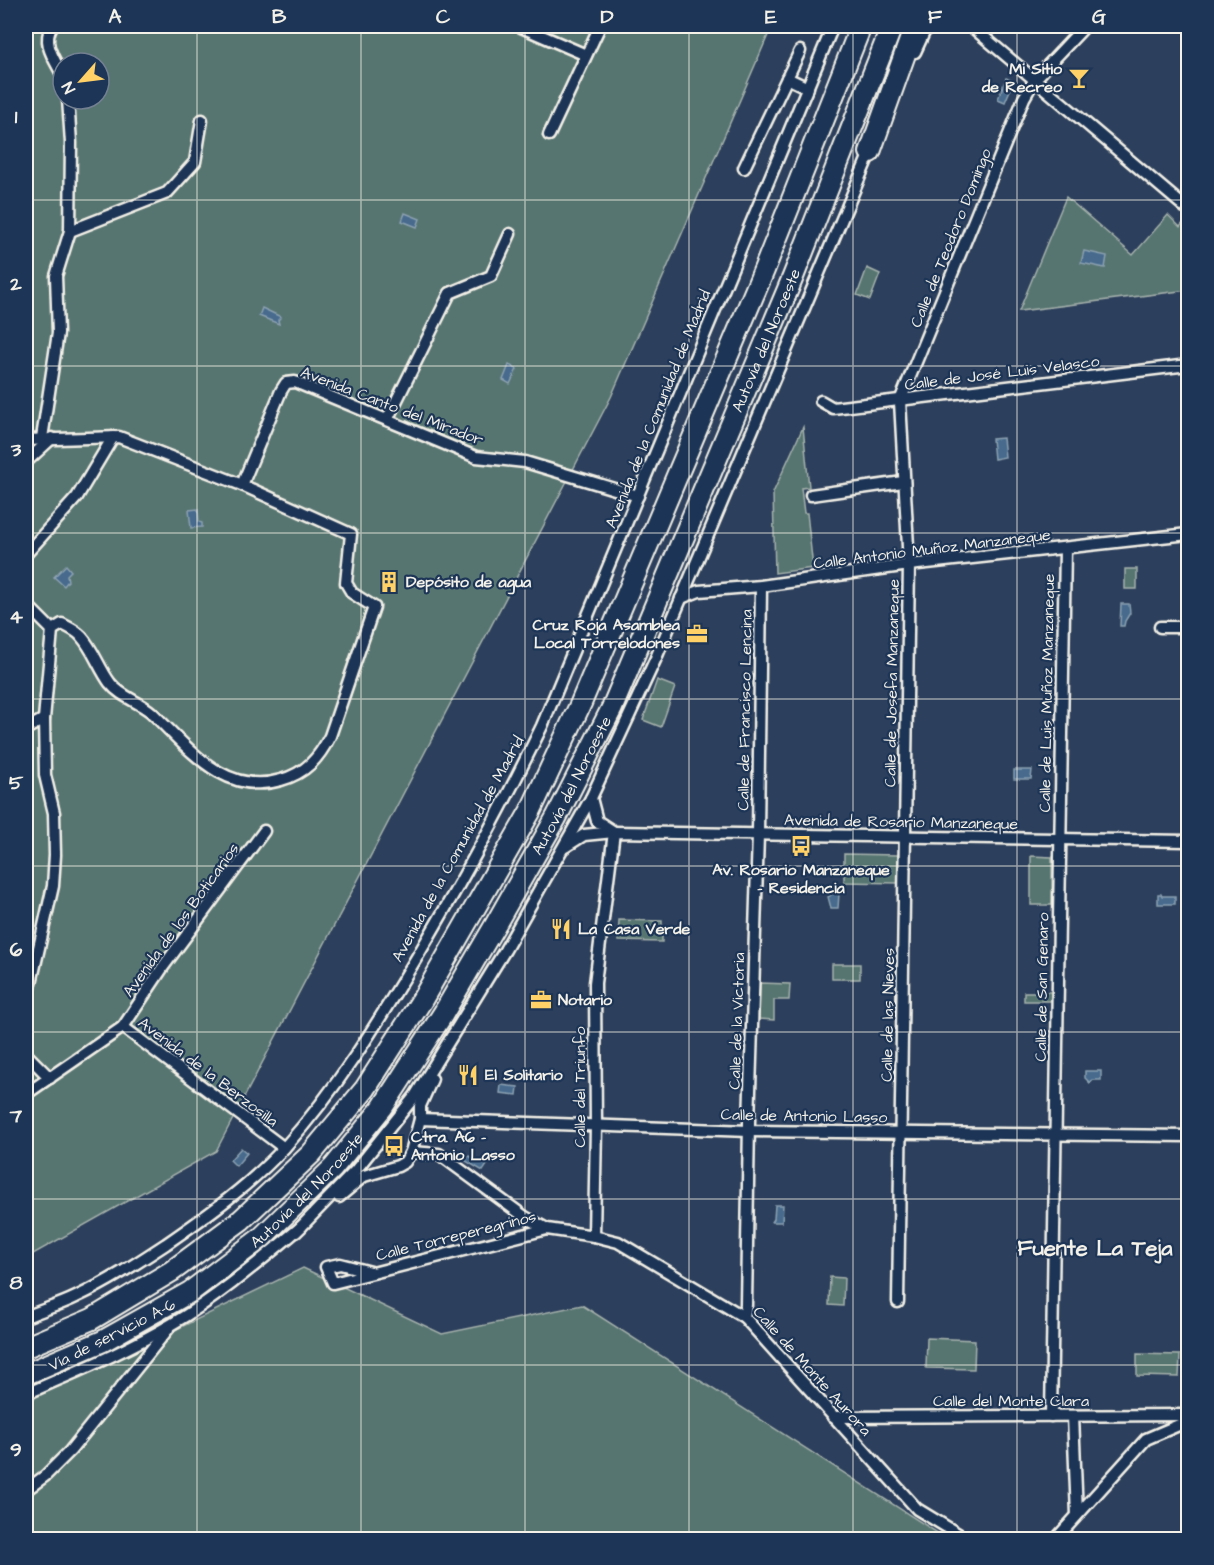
<svg xmlns="http://www.w3.org/2000/svg" width="1214" height="1565" font-family="'Architects Daughter',sans-serif">
<style>
.green{fill:#577471;stroke:#a6b2ac;stroke-width:1.5;fill-rule:evenodd}
.water{fill:#466b8d;stroke:#8ca1b1;stroke-width:1.5}
.lines{fill:none;stroke-linecap:round;stroke-linejoin:round}
.street-casing{stroke:#f4f1e8;stroke-width:15}
.highway-casing{stroke:#f4f1e8;stroke-width:24}
.street{stroke:#1d3557;stroke-width:10}
.highway{stroke:#1d3557;stroke-width:20}
.grid{fill:none;stroke:#f4f1e8;stroke-width:1.5;stroke-opacity:0.55}
.labels{text-anchor:middle;dominant-baseline:central;stroke-width:4.5;stroke-linejoin:round;paint-order:stroke}
.poi-label{font-size:16px;font-weight:bold;fill:#f4f1e8;stroke:#1d3557;text-anchor:start}
.street-label{font-size:16px;fill:#f4f1e8;stroke:#1d3557}
.district-label{font-size:22px;font-weight:bold;fill:#f4f1e8;stroke:#1d3557}
.neatline{fill:none;stroke:#f4f1e8;stroke-width:2}
.grid-label{font-size:20px;text-anchor:middle;font-weight:bold;fill:#f4f1e8}
</style>
<rect width="100%" height="100%" fill="#2c3f5c"/>
<filter id="ink" filterUnits="userSpaceOnUse"><feTurbulence type="fractalNoise" baseFrequency=".0167" numOctaves="2"/><feDisplacementMap in="SourceGraphic" scale="12" xChannelSelector="R" yChannelSelector="G"/><feConvolveMatrix kernelMatrix="1 2 1 2 8 2 1 2 1" color-interpolation-filters="sRGB"/></filter>
<g filter="url(#ink)">
<g class="green">
<path d="M26,26H772L611,397L216,1151L26,1258ZM63,63H99V99H63Z"/>
<polygon points="1066,197 1133,255 1168,215 1180,227 1188,217 1188,290 1019,311"/>
<polygon points="867,268 880,274 870,300 857,295"/>
<polygon points="803,427 809,487 801,488 804,513 807,513 813,568 775,573 773,493"/>
<rect x="1125" y="569" width="12" height="20"/>
<polygon points="657,680 675,687 661,727 643,720"/>
<polygon points="844,854 898,855 898,883 844,882"/>
<polygon points="1031,856 1052,857 1052,905 1031,905"/>
<polygon points="619,920 662,921 662,942 618,941"/>
<rect x="832" y="964" width="28" height="15"/>
<polygon points="760,983 790,984 789,1000 774,1000 774,1020 759,1019"/>
<rect x="1024" y="992" width="27" height="9"/>
<polygon points="303,1268 442,1334 582,1305 947,1539 26,1540 26,1402"/>
<polygon points="830,1277 844,1278 843,1306 829,1305"/>
<polygon points="927,1338 975,1340 974,1369 926,1368"/>
<polygon points="1137,1354 1180,1355 1179,1377 1137,1376"/>
</g>
<g class="water">
<polygon points="1006,78 1014,81 1005,102 998,99"/>
<polygon points="405,213 420,219 417,227 402,221"/>
<polygon points="1084,251 1107,256 1105,268 1081,263"/>
<polygon points="262,308 281,317 278,320 279,324 259,316"/>
<polygon points="509,365 517,369 510,384 503,380"/>
<polygon points="1003,438 1005,457 994,459 992,439"/>
<polygon points="198,509 199,522 202,523 202,527 191,528 189,510"/>
<polygon points="66,565 71,571 67,575 68,581 64,586 54,577"/>
<polygon points="1121,604 1129,604 1130,613 1125,621 1124,626 1120,626"/>
<polygon points="1014,770 1032,770 1031,779 1014,779"/>
<polygon points="833,892 836,892 839,894 838,908 831,908 828,897 830,896"/>
<polygon points="1158,894 1161,894 1162,896 1175,896 1175,904 1158,904"/>
<polygon points="1085,1071 1101,1071 1101,1080 1092,1080 1090,1083 1085,1078"/>
<polygon points="501,1085 518,1087 517,1095 500,1093"/>
<polygon points="241,1148 247,1153 236,1166 230,1160"/>
<polygon points="469,1156 487,1165 483,1171 466,1161 466,1158"/>
<polygon points="775,1205 783,1205 782,1222 772,1222 774,1219"/>
</g>
<g class="lines">
<defs>
<g id="street">
<path d="M52,26C41,43 55,60 63,76"/>
<polyline points="519,26 586,55"/>
<polyline points="971,26 1186,208"/>
<polyline points="915,52 927,26"/>
<polyline points="787,78 808,88"/>
<polyline points="549,135 600,26"/>
<polyline points="744,168 800,51"/>
<polyline points="70,231 167,193 195,162 202,120"/>
<polyline points="821,401 833,408 1188,365"/>
<polyline points="387,420 450,293 491,276 510,234"/>
<polyline points="42,438 58,333 56,276 70,231 71,143 68,99"/>
<polyline points="26,440 119,437 242,485 281,391 286,383 295,382 476,457 525,462 638,496"/>
<polyline points="26,462 52,438"/>
<polyline points="811,495 903,482"/>
<polyline points="26,554 77,497 113,437"/>
<polyline points="681,598 699,591 761,586 909,565 1188,534"/>
<polyline points="26,604 52,630"/>
<polyline points="1160,627 1188,627"/>
<polyline points="26,729 44,719"/>
<polyline points="591,798 597,821 614,832"/>
<polyline points="565,847 584,835 614,832 1188,841"/>
<path d="M26,1005L53,886L55,855L54,813L45,775L44,719L52,630L62,624C68,627 77,631 81,636C93,649 99,668 110,683C121,697 138,701 151,712C188,747 224,797 281,780C306,773 319,758 330,736L374,607L352,593L346,583L351,534L242,485"/>
<polyline points="123,1027 163,967 264,831"/>
<polyline points="26,1054 50,1078"/>
<polyline points="26,1094 123,1027 284,1148"/>
<polyline points="420,1119 749,1131 1188,1136"/>
<polyline points="411,1152 439,1154 525,1217 547,1229 594,1236 618,1242 744,1317 917,1509 968,1540"/>
<polyline points="339,1197 364,1176 398,1166 405,1162 411,1152 420,1119 420,1106 432,1079"/>
<polyline points="296,1232 355,1171 415,1096 505,950 591,798 656,658 872,148"/>
<polyline points="594,1236 596,1126 595,983 614,832"/>
<polyline points="371,1272 340,1264 326,1267 333,1283 547,1229"/>
<polyline points="898,1302 909,565 900,401 1024,98 1035,79 1085,26"/>
<path d="M26,1317C42,1310 60,1305 76,1297C108,1282 137,1263 166,1244C208,1215 250,1185 285,1147C337,1089 377,1024 417,957C462,881 504,805 542,726L833,26"/>
<polyline points="744,1317 746,1305 749,1123 758,835 761,586"/>
<path d="M26,1394C75,1372 125,1352 172,1324C218,1297 260,1261 301,1227"/>
<polyline points="1051,1416 1065,548"/>
<polyline points="1073,1416 1077,1515"/>
<polyline points="833,1417 1188,1415"/>
<polyline points="26,1490 45,1476 70,1451 168,1329"/>
<polyline points="1055,1540 1146,1439 1188,1421"/>
</g>
<g id="highway">
<polyline points="870,152 915,26"/>
<polyline points="26,1347 92,1319 172,1271 241,1220 311,1154 365,1089 422,1000 530,812 581,703 764,270 861,26"/>
<path id="s1" d="M26,1374L103,1341L190,1292L261,1238L333,1168L382,1108L443,1014L494,927L556,818L612,708L793,277L892,26"/>
</g>
</defs>
<use href="#street" class="street-casing"/>
<use href="#highway" class="highway-casing"/>
<use href="#street" class="street"/>
<use href="#highway" class="highway"/>
</g>
</g>
<path class="grid" d="M197,26V1540M361,26V1540M525,26V1540M689,26V1540M853,26V1540M1017,26V1540M26,200H1188M26,366H1188M26,533H1188M26,699H1188M26,866H1188M26,1032H1188M26,1199H1188M26,1365H1188"/>
<defs>
<symbol id="bar-bare" viewBox="-9 -9 18 18"><path d="M-6-5H6L.8 .8V4.5H3.5V6h-7V4.5H-.8V.8Z" fill="#ffd166" stroke="#1d3557" stroke-width="2.5" paint-order="stroke"/></symbol>
<symbol id="building-bare" viewBox="-9 -9 18 18"><path d="M-4-6H4V6H1V3H-1V6H-4ZM-2.5-4.3h1.7v1.8h-1.7ZM.8-4.3h1.7v1.8H.8ZM-2.5-1h1.7V.8h-1.7ZM.8-1h1.7V.8H.8Z" fill="#ffd166" stroke="#1d3557" stroke-width="2.5" paint-order="stroke"/></symbol>
<symbol id="office-bare" viewBox="-9 -9 18 18"><path d="M-6-3h4V-5.5h4V-3h4V5H-6ZM-1-4.5V-3h2v-1.5ZM-6 0V1H6V0Z" fill="#ffd166" stroke="#1d3557" stroke-width="2.5" paint-order="stroke"/></symbol>
<symbol id="bus-bare" viewBox="-9 -9 18 18"><path d="M-5-6H5V4H4V6H2V4H-2V6H-4V4H-5ZM-3.5-4V0h7V-4ZM-3.5 1.2v1.5H-2V1.2ZM2 1.2v1.5H3.5V1.2Z" fill="#ffd166" stroke="#1d3557" stroke-width="2.5" paint-order="stroke"/></symbol>
<symbol id="restaurant-bare" viewBox="-9 -9 18 18"><path d="M-5-6h1v4h1v-4h1v4h1v-4h1v5L-1.5 .5V6h-2V.5L-5-1ZM5-6V6H3V1.5H1.5Q1.5-4 5-6Z" fill="#ffd166" stroke="#1d3557" stroke-width="2.5" paint-order="stroke"/></symbol>
</defs>
<g fill-rule="evenodd">
<use href="#bar-bare" x="1064" y="63" width="30" height="30"/>
<use href="#building-bare" x="374" y="567" width="30" height="30"/>
<use href="#office-bare" x="682" y="619" width="30" height="30"/>
<use href="#bus-bare" x="786" y="831" width="30" height="30"/>
<use href="#restaurant-bare" x="546" y="914" width="30" height="30"/>
<use href="#office-bare" x="526" y="985" width="30" height="30"/>
<use href="#restaurant-bare" x="453" y="1060" width="30" height="30"/>
<use href="#bus-bare" x="379" y="1131" width="30" height="30"/>
</g>
<g class="labels">
<g class="poi-label">
<text x="1062" y="69" text-anchor="end">Mi Sitio<tspan x="1062" dy="18">de Recreo</tspan></text>
<text x="406" y="582">Depósito de agua</text>
<text x="680" y="625" text-anchor="end">Cruz Roja Asamblea<tspan x="680" dy="18">Local Torrelodones</tspan></text>
<text x="801" y="870" text-anchor="middle">Av. Rosario Manzaneque<tspan x="801" dy="18">- Residencia</tspan></text>
<text x="578" y="929">La Casa Verde</text>
<text x="558" y="1000">Notario</text>
<text x="485" y="1075">El Solitario</text>
<text x="411" y="1137">Ctra. A6 -<tspan x="411" dy="18">Antonio Lasso</tspan></text>
</g>
<g class="street-label">
<text transform="translate(951 238) rotate(-68)">Calle de Teodoro Domingo</text>
<text stroke="none"><textPath href="#s1" startOffset="1311">Autovía del Noroeste</textPath></text>
<text transform="translate(1002 373) rotate(-7)">Calle de José Luis Velasco</text>
<text transform="translate(392 406) rotate(21)">Avenida Canto del Mirador</text>
<text transform="translate(658 409) rotate(-68)">Avenida de la Comunidad de Madrid</text>
<text transform="translate(932 549) rotate(-7)">Calle Antonio Muñoz Manzaneque</text>
<text transform="translate(892 683) rotate(-89)">Calle de Josefa Manzaneque</text>
<text transform="translate(1047 693) rotate(-89)">Calle de Luis Muñoz Manzaneque</text>
<text transform="translate(745 710) rotate(-89)">Calle de Francisco Lencina</text>
<text stroke="none"><textPath href="#s1" startOffset="825">Autovía del Noroeste</textPath></text>
<text transform="translate(901 822) rotate(1)">Avenida de Rosario Manzaneque</text>
<text transform="translate(458 849) rotate(-61)">Avenida de la Comunidad de Madrid</text>
<text transform="translate(181 920) rotate(-54)">Avenida de los Boticarios</text>
<text transform="translate(1042 987) rotate(-89)">Calle de San Genaro</text>
<text transform="translate(888 1015) rotate(-89)">Calle de las Nieves</text>
<text transform="translate(737 1021) rotate(-88)">Calle de la Victoria</text>
<text transform="translate(208 1072) rotate(37)">Avenida de la Berzosilla</text>
<text transform="translate(580 1087) rotate(-90)">Calle del Triunfo</text>
<text transform="translate(804 1116) rotate(1)">Calle de Antonio Lasso</text>
<text stroke="none"><textPath href="#s1" startOffset="339">Autovía del Noroeste</textPath></text>
<text transform="translate(456 1236) rotate(-14)">Calle Torreperegrinos</text>
<text transform="translate(112 1335) rotate(-27)">Vía de servicio A-6</text>
<text transform="translate(812 1371) rotate(48)">Calle de Monte Aurora</text>
<text x="1011" y="1401">Calle del Monte Clara</text>
</g>
<g class="district-label">
<text x="1095" y="1248">Fuente La Teja</text>
</g>
</g>
<rect width="1214" height="1565" fill="none" stroke="#1d3557" stroke-width="66"/>
<g transform="translate(81 81) rotate(242)"><circle r="28" fill="#1d3557" stroke="#738091" stroke-width="1.5"/>
<path d="M0-4.5L10 22L0 15L-10 22Z" fill="#ffd166"/>
<text y="-9" font-size="16" font-weight="bold" text-anchor="middle" fill="#f4f1e8">N</text>
</g>
<rect x="33" y="33" width="1148" height="1499" class="neatline"/>
<g class="grid-label">
<text x="115" y="23">A</text>
<text x="279" y="23">B</text>
<text x="443" y="23">C</text>
<text x="607" y="23">D</text>
<text x="771" y="23">E</text>
<text x="935" y="23">F</text>
<text x="1099" y="23">G</text>
<text x="16" y="123">1</text>
<text x="16" y="290">2</text>
<text x="16" y="456">3</text>
<text x="16" y="623">4</text>
<text x="16" y="789">5</text>
<text x="16" y="956">6</text>
<text x="16" y="1122">7</text>
<text x="16" y="1289">8</text>
<text x="16" y="1456">9</text>
</g>
</svg>
